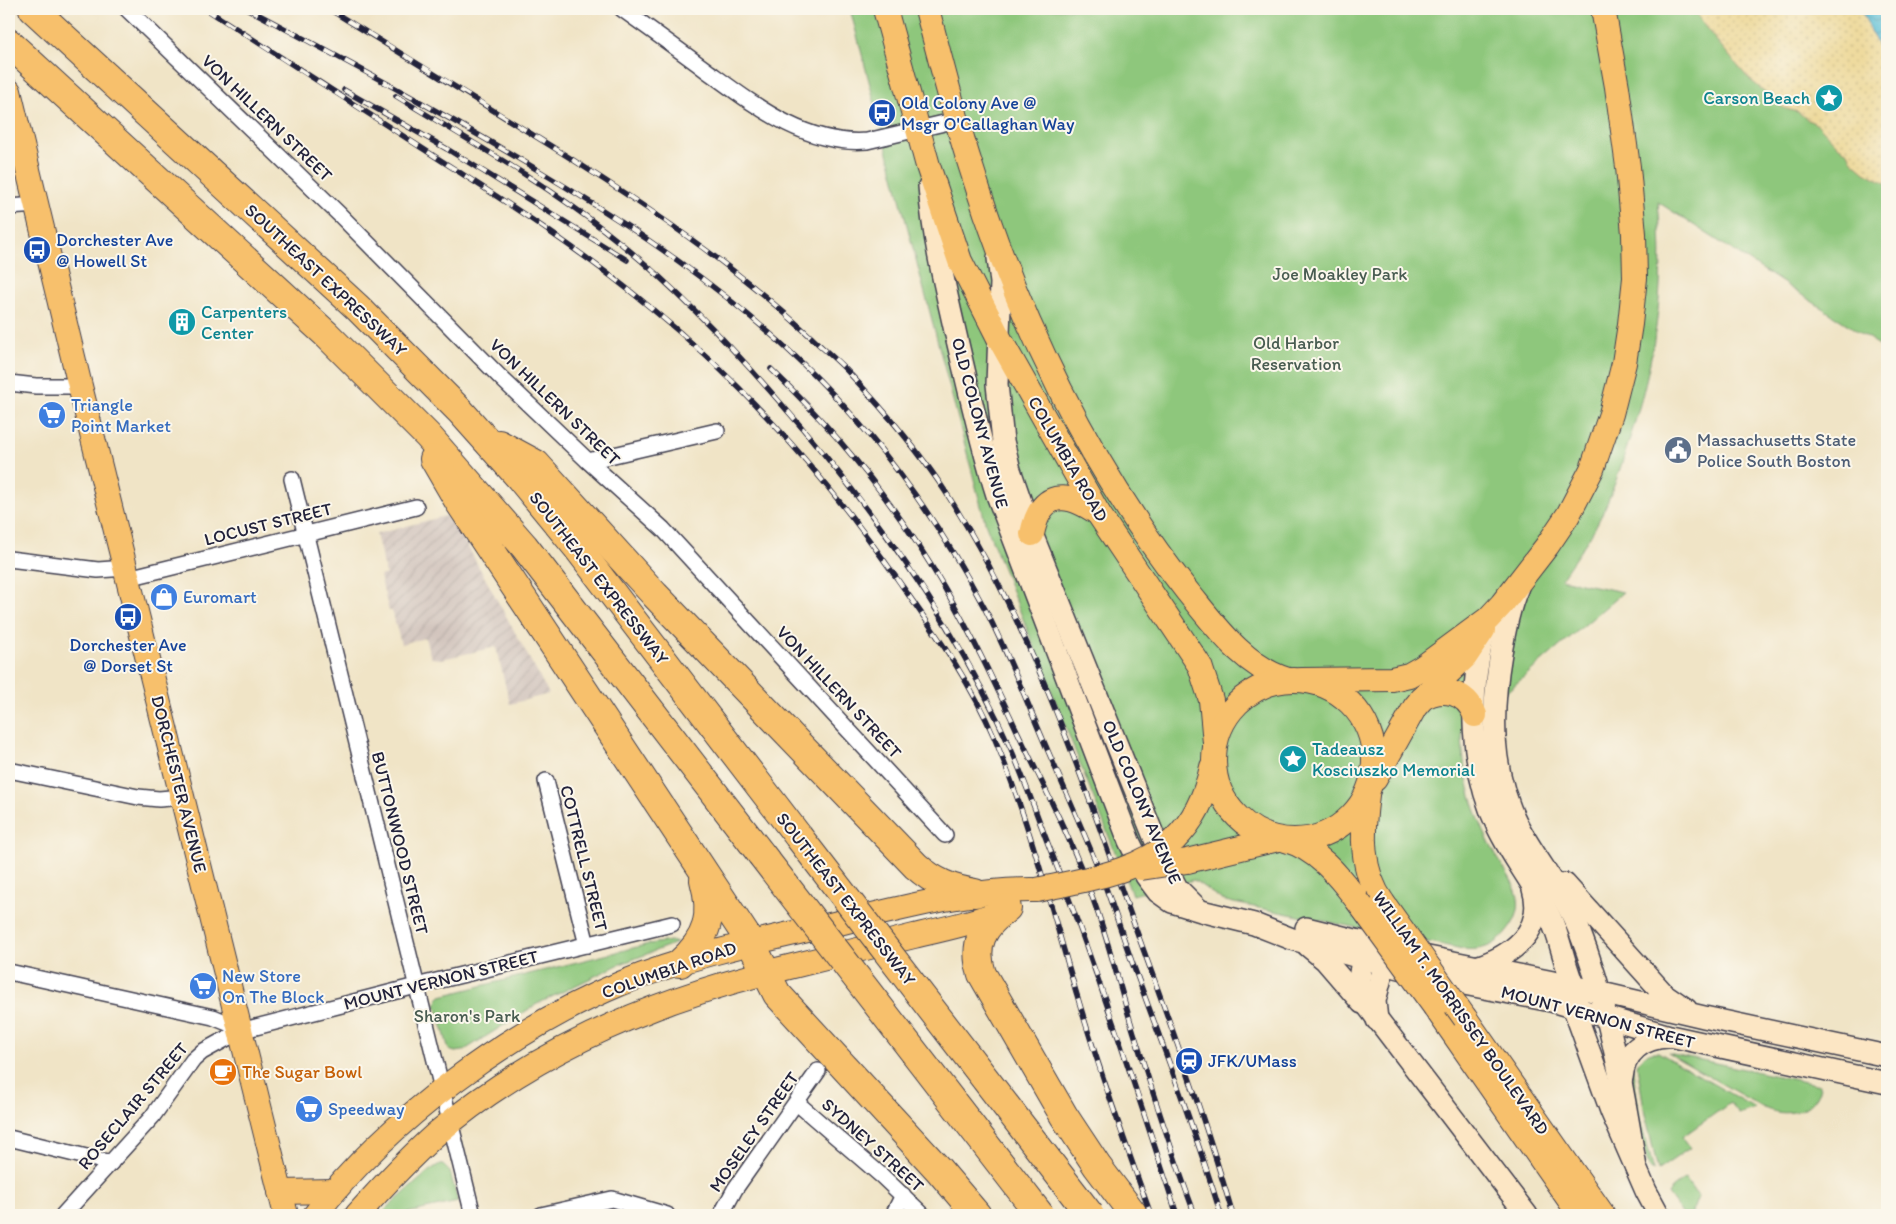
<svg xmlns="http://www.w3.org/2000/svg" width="1896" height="1224" font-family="Itim,sans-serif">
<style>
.industrial{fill:url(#industrial-furrows)}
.green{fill:#8ec77b;stroke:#58745b}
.sand{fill:url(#sand-dots);stroke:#887e6c}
.water{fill:url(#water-waves);stroke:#3d7088}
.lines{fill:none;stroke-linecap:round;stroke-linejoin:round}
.street-casing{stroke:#413f50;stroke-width:18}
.secondary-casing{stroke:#413f50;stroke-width:24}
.primary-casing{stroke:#413f50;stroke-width:26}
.highway-casing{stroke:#413f50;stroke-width:30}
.street{stroke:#fff;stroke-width:15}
.secondary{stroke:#fce6c4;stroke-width:21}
.primary{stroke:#f7c06c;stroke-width:24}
.highway{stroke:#f7c06c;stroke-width:28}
.rail-casing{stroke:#22223b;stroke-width:5.5}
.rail{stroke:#fbf7ec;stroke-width:4;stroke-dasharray:11;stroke-linecap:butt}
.primary-bridge-casing{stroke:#413f50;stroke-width:26;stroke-linecap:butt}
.highway-bridge-casing{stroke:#413f50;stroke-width:30;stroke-linecap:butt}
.primary-bridge{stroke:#f7c06c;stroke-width:24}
.highway-bridge{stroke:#f7c06c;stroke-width:28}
.labels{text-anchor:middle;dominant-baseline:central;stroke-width:4;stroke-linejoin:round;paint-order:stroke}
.culture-label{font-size:18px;fill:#0d838f;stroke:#fbf7ec;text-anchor:start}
.transit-label{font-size:18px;fill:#164399;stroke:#fbf7ec;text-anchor:start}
.street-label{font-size:18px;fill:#22223b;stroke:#fbf7ec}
.park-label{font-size:18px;fill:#485c51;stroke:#fbf7ec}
.shop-label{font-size:18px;fill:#366cbe;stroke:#fbf7ec;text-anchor:start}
.service-label{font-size:18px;fill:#4e5e75;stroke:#fbf7ec;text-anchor:start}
.food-label{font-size:18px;fill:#c56008;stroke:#fbf7ec;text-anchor:start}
</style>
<defs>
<pattern id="industrial-furrows" width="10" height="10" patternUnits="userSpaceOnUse" patternTransform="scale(1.25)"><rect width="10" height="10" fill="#cfc1ba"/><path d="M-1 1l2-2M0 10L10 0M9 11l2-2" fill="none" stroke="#b1a6a1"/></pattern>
<pattern id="sand-dots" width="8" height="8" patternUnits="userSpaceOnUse" patternTransform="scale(1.25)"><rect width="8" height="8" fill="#eeda9e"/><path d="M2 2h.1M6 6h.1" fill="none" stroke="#ccbb89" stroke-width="1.8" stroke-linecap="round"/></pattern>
<pattern id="water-waves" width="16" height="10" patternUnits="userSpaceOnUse" patternTransform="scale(1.25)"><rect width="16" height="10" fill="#58bed6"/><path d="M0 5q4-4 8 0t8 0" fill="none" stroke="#489aaf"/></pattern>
</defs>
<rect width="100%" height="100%" fill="#fbf7ec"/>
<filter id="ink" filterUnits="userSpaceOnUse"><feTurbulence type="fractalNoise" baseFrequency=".02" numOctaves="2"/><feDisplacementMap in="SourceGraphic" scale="10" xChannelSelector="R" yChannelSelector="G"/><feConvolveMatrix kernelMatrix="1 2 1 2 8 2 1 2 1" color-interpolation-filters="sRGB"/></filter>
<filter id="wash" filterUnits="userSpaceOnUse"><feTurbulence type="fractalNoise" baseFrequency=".0096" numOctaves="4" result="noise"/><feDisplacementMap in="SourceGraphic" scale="20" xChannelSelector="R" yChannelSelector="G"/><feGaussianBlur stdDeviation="1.12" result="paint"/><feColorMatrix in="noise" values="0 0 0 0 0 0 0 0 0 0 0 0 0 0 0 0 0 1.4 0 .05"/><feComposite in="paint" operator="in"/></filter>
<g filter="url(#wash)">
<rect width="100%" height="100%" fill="#f0e4c6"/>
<polygon class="industrial" points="445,516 463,538 549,694 510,704 496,647 442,659 431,658 425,638 401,644 392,611 389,611 380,576 386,574 376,534"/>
<g class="green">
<path d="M850,9H1861L1887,65V350L1658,202C1667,290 1654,367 1626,450C1619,473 1611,496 1600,518C1590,539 1574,559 1561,579L1623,592L1462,730C1462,756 1466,781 1474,806C1480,823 1487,840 1496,855C1513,884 1532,903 1505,934C1494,947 1479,951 1463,949L1234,903L1222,900L1194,880L1132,895L986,525Z"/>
<polygon points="671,941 676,943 618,965 537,1004 463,1051 455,1052 449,1050 436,1005 438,999 441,996 649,944"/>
<path d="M1652,1052H1658L1755,1108L1739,1114L1730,1103L1682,1137L1690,1148L1658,1170L1645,1114L1637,1066C1639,1058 1645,1054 1652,1052Z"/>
<path d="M1668,1053L1820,1085V1087C1813,1113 1786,1118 1764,1108Z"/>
<path d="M1632,1064L1640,1120L1654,1170L1649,1167C1639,1134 1628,1099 1632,1064Z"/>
<polygon points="438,1165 443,1165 450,1172 458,1202 398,1215 386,1215 385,1210 429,1171"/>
<polygon points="1685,1178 1698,1197 1691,1215 1683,1215 1668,1194 1672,1188"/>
</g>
<polygon class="sand" points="1693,9 1861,9 1887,65 1887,184 1865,172 1852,161 1848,152 1839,147 1818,125 1808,120 1798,112 1786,109 1775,103 1768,94 1749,79 1737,65 1706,28"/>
<polygon class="water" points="1861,9 1887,9 1887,65 1886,64"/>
</g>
<g filter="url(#ink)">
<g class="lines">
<defs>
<g id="street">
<polyline points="127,9 340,215 500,377 588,461 663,529 945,835"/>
<path d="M622,9C650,29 678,49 706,70C753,104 805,146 867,141L957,120"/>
<polyline points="9,207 37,205"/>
<polyline points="9,383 36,386 80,386"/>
<polyline points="588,461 717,431"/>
<polyline points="292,479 473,1215"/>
<polyline points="9,559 98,570 126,568"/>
<polyline points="128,578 416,507"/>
<polyline points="9,770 138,797 159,799 182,797"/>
<polyline points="546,781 587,945"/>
<polyline points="9,972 213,1017 230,1024 240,1031"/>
<polyline points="797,1103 883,1177 923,1215"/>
<polyline points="9,1138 111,1163"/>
<polyline points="63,1215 152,1117 193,1060 202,1052 240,1031 416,986 672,924"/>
<polyline points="541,1215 612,1199 667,1215"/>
<polyline points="721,1215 735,1189 818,1071"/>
<polyline points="893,1215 903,1195"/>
</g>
<g id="secondary">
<path d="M929,186C933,240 946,291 958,344C970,395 981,445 997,495L1129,841L1146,876L1158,892L1172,902L1201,911L1254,924L1292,939L1384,964L1454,982L1551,1001L1670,1036L1887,1083"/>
<polyline points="998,258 1001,283 997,384 1003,441 1010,470 1032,534 1167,869 1177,888 1197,908"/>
<path d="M1518,587C1509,608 1505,630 1501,653C1491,712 1490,771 1518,826C1537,862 1564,892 1579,930C1609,1007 1623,1087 1636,1168"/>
<path d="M1485,630C1468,692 1469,768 1498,828C1513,859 1535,885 1550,917C1562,942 1565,971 1578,996"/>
<polyline points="1565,884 1664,994 1686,1009"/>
<polyline points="1306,928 1408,953 1563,984 1704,1017 1887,1056"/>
<path d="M1366,945C1361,967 1354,984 1366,1004L1527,1215"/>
<polyline points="1308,946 1325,960 1362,1003"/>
<path d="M1476,967C1511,956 1546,931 1533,889"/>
<polyline points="1570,998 1611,1111 1646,1191 1659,1215"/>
<polyline points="1377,1020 1375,1001 1388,950"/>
<path d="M1622,1078C1624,1052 1643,1038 1668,1037"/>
</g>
<g id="primary">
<polyline points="885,9 928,166 960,261 998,336 1098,513 1200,666 1211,700 1215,743"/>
<path d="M927,9C941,62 954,115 971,167C1017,317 1090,468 1187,591C1215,625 1244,667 1288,680"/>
<polyline points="9,91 80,386 286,1215"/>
<path d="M1032,534C1041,490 1066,491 1098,513"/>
<circle cx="1294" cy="760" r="80"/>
<polyline points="1302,680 1392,679 1409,675 1423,667 1488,619 1502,604 1547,546 1568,515 1592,469 1611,414 1624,363 1630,324 1635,278 1634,234 1628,167 1617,87 1603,9"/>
<path d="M1421,699C1442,686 1466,691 1475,715"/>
<polyline points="1375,779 1415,707 1427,693 1465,657 1483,630"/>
<path d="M1367,795C1362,832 1360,871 1383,903"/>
<path d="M1174,840C1195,820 1206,795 1212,767"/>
<path d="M1286,840C1317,849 1338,875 1357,900"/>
<polyline points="1187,861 1278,839"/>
<polyline points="1435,1007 1580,1215"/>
<polyline points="1465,1018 1603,1215"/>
<polyline points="280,1192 334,1191"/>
<path d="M315,1215C388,1120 511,1029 622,983C693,954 769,939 843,922C907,907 971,889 1037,890"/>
<path d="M357,1215C382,1187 408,1159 436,1134C536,1049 659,998 785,968C828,957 871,947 914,936C944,929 976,922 1005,910"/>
</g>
<g id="highway">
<polyline points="33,9 358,308 461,412 520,478 576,546 798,836"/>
<polyline points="9,43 326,334 428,436 524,546 761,854"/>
<path d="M499,444L536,464L655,595L916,866C934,882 951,889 975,893"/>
<polyline points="434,459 459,502 751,943 777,994 938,1169 977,1215"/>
<path d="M1007,908C983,926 972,944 982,974L1064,1116L1097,1166L1134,1215"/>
<path d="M680,963C708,938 714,916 704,880"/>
</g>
</defs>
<use href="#street" class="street-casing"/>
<use href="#secondary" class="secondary-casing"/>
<use href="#primary" class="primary-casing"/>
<use href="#highway" class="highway-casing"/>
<use href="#street" class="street"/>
<use href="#secondary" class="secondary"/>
<use href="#primary" class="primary"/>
<use href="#highway" class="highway"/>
<defs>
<g id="rail">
<path d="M206,9C284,60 363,110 442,161C514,207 585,253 651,308C746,385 828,480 898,580C933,630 970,680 994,737C1029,820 1051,908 1077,995C1099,1070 1125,1143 1151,1215"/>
<path d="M248,9C348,62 449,116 546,175C636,229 725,289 801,362C876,434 937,518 985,609C1009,655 1027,703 1048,751C1065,790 1083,830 1099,870C1111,900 1121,931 1132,962C1163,1046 1195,1130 1221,1215"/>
<path d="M329,9C403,54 477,100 551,146C642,203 732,263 811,337C824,350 839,361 851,375C885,411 918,450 945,491C1027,617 1076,761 1126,902C1164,1006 1202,1109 1233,1215"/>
<polyline points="344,90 447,149 627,260"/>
<path d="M396,96C466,139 539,179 604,230C665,277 720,334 771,392C867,500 952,617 1011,749C1026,783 1038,819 1052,854C1098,973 1138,1094 1177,1215"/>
<path d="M771,369C838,433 897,506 944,587C972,635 996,686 1020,737C1046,791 1073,843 1093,899C1109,943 1120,988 1134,1033C1153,1094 1173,1155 1195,1215"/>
</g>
</defs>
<use href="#rail" class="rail-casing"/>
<use href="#rail" class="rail"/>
<defs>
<g id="primary-bridge">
<polyline points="1141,868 1187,861"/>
<path d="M1037,890C1085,879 1136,874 1174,840"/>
<polyline points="1357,900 1435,1007"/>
<polyline points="1383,903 1465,1018"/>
</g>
<g id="highway-bridge">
<polyline points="798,836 1090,1215"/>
<polyline points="761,854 1040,1215"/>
</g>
</defs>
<use href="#primary-bridge" class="primary-bridge-casing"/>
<use href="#highway-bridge" class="highway-bridge-casing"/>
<use href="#primary-bridge" class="primary-bridge"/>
<use href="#highway-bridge" class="highway-bridge"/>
</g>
</g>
<defs>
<symbol id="sight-disc" viewBox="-11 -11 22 22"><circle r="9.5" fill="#0f9aa8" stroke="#fbf7ec"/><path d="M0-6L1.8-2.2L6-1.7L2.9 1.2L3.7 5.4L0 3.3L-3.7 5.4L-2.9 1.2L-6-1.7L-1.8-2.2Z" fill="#fff"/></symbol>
<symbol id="bus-disc" viewBox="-11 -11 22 22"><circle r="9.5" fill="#1a4fb4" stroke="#fbf7ec"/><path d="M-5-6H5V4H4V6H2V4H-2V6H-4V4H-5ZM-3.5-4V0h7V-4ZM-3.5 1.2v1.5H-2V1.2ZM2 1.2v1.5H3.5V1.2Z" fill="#fff"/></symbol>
<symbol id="building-disc" viewBox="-11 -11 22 22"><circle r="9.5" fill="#0f9aa8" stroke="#fbf7ec"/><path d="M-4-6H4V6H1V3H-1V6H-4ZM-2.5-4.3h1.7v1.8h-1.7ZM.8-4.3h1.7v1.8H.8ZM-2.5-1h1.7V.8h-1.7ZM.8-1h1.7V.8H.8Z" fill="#fff"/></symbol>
<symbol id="supermarket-disc" viewBox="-11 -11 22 22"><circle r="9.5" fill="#3f7fe0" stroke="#fbf7ec"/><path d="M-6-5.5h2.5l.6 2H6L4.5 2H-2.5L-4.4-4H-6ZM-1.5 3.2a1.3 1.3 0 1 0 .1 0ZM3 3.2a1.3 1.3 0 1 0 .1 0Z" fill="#fff"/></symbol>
<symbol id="civic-disc" viewBox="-11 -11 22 22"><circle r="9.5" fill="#5c6f8a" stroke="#fbf7ec"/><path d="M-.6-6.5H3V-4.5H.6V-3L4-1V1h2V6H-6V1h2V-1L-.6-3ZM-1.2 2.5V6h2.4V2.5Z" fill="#fff"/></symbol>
<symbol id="shop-disc" viewBox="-11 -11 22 22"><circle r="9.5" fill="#3f7fe0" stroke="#fbf7ec"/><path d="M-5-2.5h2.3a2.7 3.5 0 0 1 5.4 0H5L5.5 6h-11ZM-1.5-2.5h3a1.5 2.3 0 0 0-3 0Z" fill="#fff"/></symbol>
<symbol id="station-disc" viewBox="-11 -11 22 22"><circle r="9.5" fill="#1a4fb4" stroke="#fbf7ec"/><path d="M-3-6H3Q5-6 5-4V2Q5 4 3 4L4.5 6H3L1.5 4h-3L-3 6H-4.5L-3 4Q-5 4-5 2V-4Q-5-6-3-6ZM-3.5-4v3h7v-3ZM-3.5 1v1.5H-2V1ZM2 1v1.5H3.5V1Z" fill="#fff"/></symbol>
<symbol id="cafe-disc" viewBox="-11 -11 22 22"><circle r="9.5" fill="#e8710a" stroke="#fbf7ec"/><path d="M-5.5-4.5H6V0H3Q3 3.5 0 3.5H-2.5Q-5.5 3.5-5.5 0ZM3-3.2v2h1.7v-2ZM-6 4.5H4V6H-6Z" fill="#fff"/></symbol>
</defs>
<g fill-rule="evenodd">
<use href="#sight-disc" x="1813" y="82" width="32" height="32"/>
<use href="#bus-disc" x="866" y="97" width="32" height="32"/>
<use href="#bus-disc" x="21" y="234" width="32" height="32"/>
<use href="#building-disc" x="166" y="306" width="32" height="32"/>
<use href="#supermarket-disc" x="36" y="399" width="32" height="32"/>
<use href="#civic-disc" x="1662" y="434" width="32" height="32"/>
<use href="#shop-disc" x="148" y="581" width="32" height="32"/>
<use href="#bus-disc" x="112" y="601" width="32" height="32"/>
<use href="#sight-disc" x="1277" y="743" width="32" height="32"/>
<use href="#supermarket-disc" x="187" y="970" width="32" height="32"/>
<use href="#station-disc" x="1173" y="1045" width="32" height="32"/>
<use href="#cafe-disc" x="207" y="1056" width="32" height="32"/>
<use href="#supermarket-disc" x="293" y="1093" width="32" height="32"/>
</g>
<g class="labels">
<g class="culture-label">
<text x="1810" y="98" text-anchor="end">Carson Beach</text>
<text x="201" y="312">Carpenters<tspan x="201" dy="21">Center</tspan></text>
<text x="1312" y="749">Tadeausz<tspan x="1312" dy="21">Kosciuszko Memorial</tspan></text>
</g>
<g class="transit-label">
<text x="901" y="103">Old Colony Ave @<tspan x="901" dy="21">Msgr O'Callaghan Way</tspan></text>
<text x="56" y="240">Dorchester Ave<tspan x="56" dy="21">@ Howell St</tspan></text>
<text x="128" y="645" text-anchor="middle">Dorchester Ave<tspan x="128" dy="21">@ Dorset St</tspan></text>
<text x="1208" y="1061">JFK/UMass</text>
</g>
<g class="street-label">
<text transform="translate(267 118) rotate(44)">VON HILLERN STREET</text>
<text transform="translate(326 280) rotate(43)">SOUTHEAST EXPRESSWAY</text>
<text transform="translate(555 402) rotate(44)">VON HILLERN STREET</text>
<text transform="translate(980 423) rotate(75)">OLD COLONY AVENUE</text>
<text transform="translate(1068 459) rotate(60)">COLUMBIA ROAD</text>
<text transform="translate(268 524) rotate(-14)">LOCUST STREET</text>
<text transform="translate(599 578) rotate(52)">SOUTHEAST EXPRESSWAY</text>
<text transform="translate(839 692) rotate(47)">VON HILLERN STREET</text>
<text transform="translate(179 784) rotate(76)">DORCHESTER AVENUE</text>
<text transform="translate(1142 802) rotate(67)">OLD COLONY AVENUE</text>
<text transform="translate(400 843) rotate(76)">BUTTONWOOD STREET</text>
<text transform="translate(584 858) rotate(76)">COTTRELL STREET</text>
<text transform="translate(846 899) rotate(52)">SOUTHEAST EXPRESSWAY</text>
<text transform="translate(669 970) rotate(-19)">COLUMBIA ROAD</text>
<text transform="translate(441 980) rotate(-14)">MOUNT VERNON STREET</text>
<text transform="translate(1461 1013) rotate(55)">WILLIAM T. MORRISSEY BOULEVARD</text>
<text transform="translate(1598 1017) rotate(15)">MOUNT VERNON STREET</text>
<text transform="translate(133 1106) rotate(-50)">ROSECLAIR STREET</text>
<text transform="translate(754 1132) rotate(-55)">MOSELEY STREET</text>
<text transform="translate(873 1145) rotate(42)">SYDNEY STREET</text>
</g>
<g class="park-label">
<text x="1340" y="274">Joe Moakley Park</text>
<text x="1296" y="343">Old Harbor<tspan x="1296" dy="21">Reservation</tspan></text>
<text x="467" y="1016">Sharon's Park</text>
</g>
<g class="shop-label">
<text x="71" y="405">Triangle<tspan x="71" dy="21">Point Market</tspan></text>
<text x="183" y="597">Euromart</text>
<text x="222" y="976">New Store<tspan x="222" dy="21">On The Block</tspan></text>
<text x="328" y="1109">Speedway</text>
</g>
<g class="service-label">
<text x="1697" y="440">Massachusetts State<tspan x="1697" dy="21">Police South Boston</tspan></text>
</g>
<g class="food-label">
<text x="242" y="1072">The Sugar Bowl</text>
</g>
</g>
<rect width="1896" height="1224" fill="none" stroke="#fbf7ec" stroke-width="30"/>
</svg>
